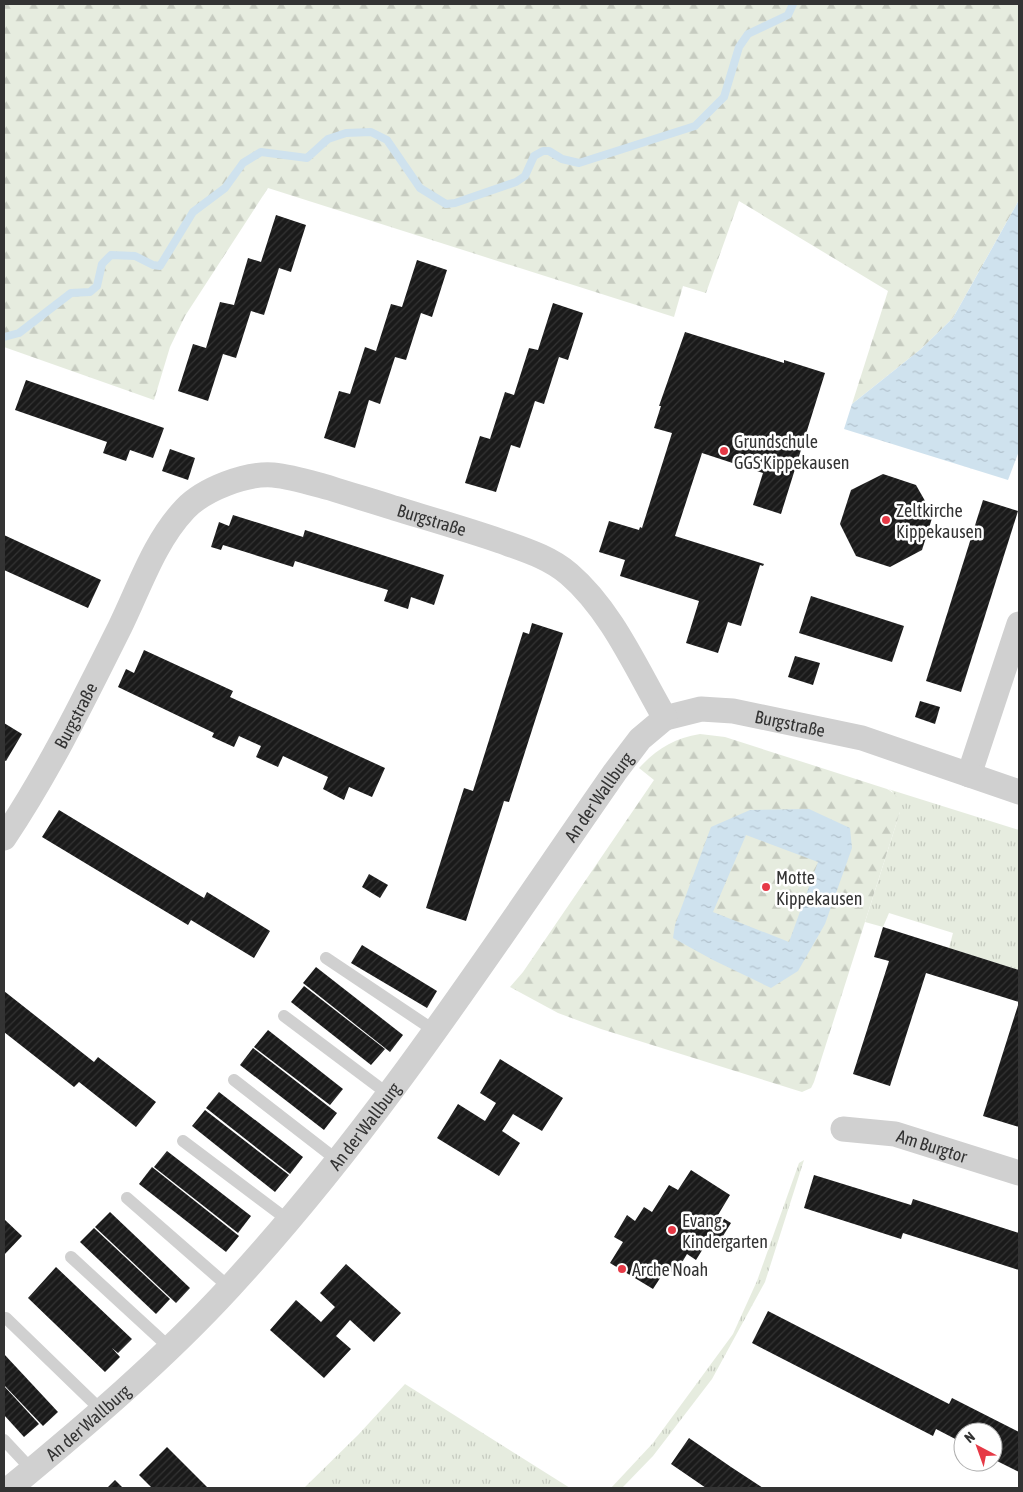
<svg xmlns="http://www.w3.org/2000/svg" width="1023" height="1492" font-family="'Asap Condensed',sans-serif">
<style>
.grass{fill:url(#grass-tufts)}
.forest{fill:url(#forest-firs)}
.water{fill:url(#water-ripples);fill-rule:evenodd}
.lines{fill:none;stroke-linecap:round;stroke-linejoin:round}
.stream{stroke:#cfe2ee;stroke-width:8}
.building{fill:url(#building-hatch)}
.service{stroke:#d0d0d0;stroke-width:12}
.minor{stroke:#d0d0d0;stroke-width:25}
.poi-dot{fill:#e63946;stroke:#fff;stroke-width:2}
.labels{text-anchor:middle;dominant-baseline:central;stroke-width:5;stroke-linejoin:round;paint-order:stroke}
.poi-label{font-size:18px;fill:#333;stroke:#fff;text-anchor:start}
.street-label{font-size:18px;fill:#333;stroke:#fff}
</style>
<defs>
<pattern id="grass-tufts" width="24" height="20" patternUnits="userSpaceOnUse" patternTransform="scale(1.25)"><rect width="24" height="20" fill="#e6ecdf"/><path d="M3 7l-1-3M5 7V3M7 7l1-3M15 17l-1-3M17 17v-4M19 17l1-3" fill="none" stroke="#c6cbc0"/></pattern>
<pattern id="forest-firs" width="22" height="20" patternUnits="userSpaceOnUse" patternTransform="scale(1.25)"><rect width="22" height="20" fill="#e6ecdf"/><path d="M5 1l3.5 6h-7zM16 11l3.5 6h-7z" fill="#c6cbc0"/></pattern>
<pattern id="water-ripples" width="26" height="14" patternUnits="userSpaceOnUse" patternTransform="scale(1.25)"><rect width="26" height="14" fill="#cfe2ee"/><path d="M2 4q2-2 4 0t4 0M15 11q2-2 4 0t4 0" fill="none" stroke="#b2c2cd"/></pattern>
<pattern id="building-hatch" width="6" height="6" patternUnits="userSpaceOnUse" patternTransform="scale(1.25)"><rect width="6" height="6" fill="#1a1a1a"/><path d="M-1 1l2-2M0 6l6-6M5 7l2-2" fill="none" stroke="#333"/></pattern>
</defs>
<rect width="100%" height="100%" fill="#fff"/>
<g class="grass">
<polygon points="888,789 1019,830 1019,970 949,948 953,933 889,913 883,927 865,922 900,812 892,791"/>
<polygon points="804,1160 765,1282 712,1379 653,1456 622,1488 611,1488 653,1443 733,1334 757,1281 799,1163"/>
<polygon points="405,1384 570,1488 304,1488 358,1435"/>
</g>
<g class="forest">
<polygon points="4,4 1019,4 1019,200 953,318 921,349 852,404 888,291 739,201 706,293 683,286 674,317 268,188 185,316 170,347 154,400 4,347"/>
<path d="M700,734L725,737L887,789C897,794 901,801 900,812L814,1082L811,1088L802,1092L601,1029L558,1013L510,987L523,972L654,780L639,768C657,749 674,738 700,734Z"/>
</g>
<g class="water">
<polygon points="1019,200 1019,451 1008,480 844,429 852,404 921,349 953,318"/>
<path d="M809,809L850,828L852,848L825,924L798,971L771,988L713,960L673,938L675,925L711,827L750,810ZM746,835L818,862L789,942L713,912Z"/>
</g>
<g class="lines">
<polyline class="stream" points="4,337 19,333 71,293 90,292 97,286 102,264 111,255 135,256 153,265 160,266 193,212 225,188 243,163 261,152 307,158 328,139 346,133 371,132 387,140 420,188 446,204 455,203 516,182 525,176 534,156 543,151 549,151 562,159 579,163 695,126 724,97 739,47 748,34 788,15 793,4"/>
</g>
<g class="building">
<polygon points="276,215 306,225 291,272 279,268 264,315 251,311 236,358 223,354 208,401 178,391 193,344 206,348 220,302 234,305 248,258 261,262"/>
<polygon points="417,260 447,270 432,317 421,313 406,360 395,357 380,404 369,400 355,448 324,438 339,391 350,394 365,347 376,351 391,304 402,307"/>
<polygon points="553,303 583,313 568,360 559,357 544,404 535,401 520,448 511,445 496,492 465,483 480,436 490,439 505,392 514,395 529,348 538,350"/>
<polygon points="685,332 784,363 784,360 825,373 781,514 753,505 763,473 702,453 675,536 764,564 763,566 760,565 741,626 728,622 718,653 686,643 699,601 620,576 625,560 599,552 609,521 639,530 640,527 642,528 672,433 654,428 661,406 659,406"/>
<polygon points="26,380 164,428 153,458 130,450 126,461 103,453 107,442 15,410"/>
<polygon points="170,449 195,458 188,480 162,471"/>
<polygon points="883,474 916,485 933,515 922,550 890,567 856,556 840,524 851,490"/>
<polygon points="983,500 1018,511 961,692 926,681"/>
<polygon points="233,515 303,537 305,530 444,575 434,605 411,597 408,609 384,601 388,590 365,583 295,561 293,567 223,545 221,550 211,547 219,522 229,526"/>
<polygon points="4,535 101,580 88,608 4,570"/>
<polygon points="811,596 904,626 892,662 799,633"/>
<polygon points="532,623 563,633 509,802 504,801 466,921 426,908 464,788 473,791 523,632 529,634"/>
<polygon points="144,650 233,691 230,697 385,768 372,797 349,787 344,800 323,789 328,777 283,756 278,767 256,757 261,746 239,736 234,747 212,737 214,733 118,687 126,669 134,673"/>
<polygon points="795,656 820,663 813,685 788,677"/>
<polygon points="920,701 940,707 935,724 915,717"/>
<polygon points="4,723 22,734 6,761 4,760"/>
<polygon points="59,810 204,898 207,892 270,931 254,958 191,920 188,925 42,837"/>
<polygon points="369,874 388,885 380,898 362,887"/>
<polygon points="883,927 1019,970 1019,1127 983,1116 1019,1002 926,973 890,1086 853,1074 889,961 874,957"/>
<polygon points="362,945 437,991 427,1008 351,963"/>
<polygon points="316,967 403,1035 390,1052 303,983"/>
<polygon points="304,986 385,1049 371,1065 291,1002"/>
<polygon points="4,991 94,1062 98,1057 156,1102 136,1127 79,1082 74,1087 4,1032"/>
<polygon points="268,1030 343,1089 330,1105 254,1047"/>
<polygon points="253,1048 337,1113 324,1130 240,1065"/>
<polygon points="500,1059 563,1098 542,1131 513,1114 502,1131 520,1143 499,1176 437,1138 458,1104 485,1121 496,1103 480,1093"/>
<polygon points="219,1092 303,1157 290,1174 206,1108"/>
<polygon points="205,1110 289,1175 275,1192 192,1126"/>
<polygon points="167,1151 251,1216 238,1233 154,1167"/>
<polygon points="152,1167 239,1236 226,1252 139,1184"/>
<polygon points="691,1170 730,1195 718,1215 731,1223 718,1244 709,1239 696,1260 687,1254 675,1274 666,1269 653,1289 610,1263 623,1242 614,1237 627,1215 635,1221 644,1207 652,1212 669,1185 678,1190"/>
<polygon points="814,1175 911,1205 913,1199 1019,1233 1019,1270 903,1233 901,1239 804,1208"/>
<polygon points="110,1212 190,1288 176,1303 95,1227"/>
<polygon points="4,1219 22,1236 4,1255"/>
<polygon points="94,1228 170,1299 156,1314 80,1242"/>
<polygon points="346,1264 401,1313 374,1342 350,1320 336,1336 351,1349 324,1378 270,1330 296,1300 321,1322 335,1307 320,1293"/>
<polygon points="56,1267 132,1339 118,1353 112,1348 120,1357 105,1372 28,1298"/>
<polygon points="768,1311 949,1404 952,1398 1019,1432 1019,1472 993,1459 993,1432 963,1432 963,1443 936,1429 933,1436 752,1343"/>
<polygon points="4,1354 58,1412 43,1426 4,1385"/>
<polygon points="4,1386 39,1424 24,1437 4,1415"/>
<polygon points="689,1438 731,1467 763,1488 706,1488 671,1464"/>
<polygon points="167,1447 208,1488 152,1488 139,1475"/>
<polygon points="115,1480 123,1488 107,1488"/>
</g>
<g class="lines">
<g class="service">
<polyline points="326,958 435,1031"/>
<polyline points="284,1016 388,1094"/>
<polyline points="234,1080 337,1160"/>
<polyline points="183,1141 288,1220"/>
<polyline points="127,1198 230,1288"/>
<polyline points="71,1257 170,1348"/>
<polyline points="6,1318 101,1410"/>
<polyline points="4,1440 32,1470"/>
</g>
<g class="minor">
<polyline points="969,775 1019,624"/>
<path id="s1" d="M4,838C49,771 84,699 120,627C140,586 154,542 185,509C204,489 246,473 273,475C293,477 311,483 330,488C351,495 373,501 394,508C430,519 465,529 500,541C525,550 549,557 569,574C612,611 637,670 665,718L701,709L733,711L862,738L1019,792"/>
<path id="s2" d="M843,1129L895,1134L1019,1173"/>
<path id="s3" d="M10,1488C85,1426 164,1359 230,1287C376,1129 493,947 615,772L640,739L665,718"/>
</g>
</g>
<g class="poi-dot">
<circle cx="724" cy="451" r="5"/>
<circle cx="886" cy="520" r="5"/>
<circle cx="766" cy="887" r="5"/>
<circle cx="672" cy="1230" r="5"/>
<circle cx="622" cy="1269" r="5"/>
</g>
<g class="labels">
<g class="poi-label">
<text x="734" y="441">Grundschule<tspan x="734" dy="21">GGS Kippekausen</tspan></text>
<text x="896" y="510">Zeltkirche<tspan x="896" dy="21">Kippekausen</tspan></text>
<text x="776" y="877">Motte<tspan x="776" dy="21">Kippekausen</tspan></text>
<text x="682" y="1220">Evang.<tspan x="682" dy="21">Kindergarten</tspan></text>
<text x="632" y="1269">Arche Noah</text>
</g>
<g class="street-label">
<text stroke="none"><textPath href="#s1" startOffset="638">Burgstraße</textPath></text>
<text stroke="none"><textPath href="#s1" startOffset="142">Burgstraße</textPath></text>
<text stroke="none"><textPath href="#s1" startOffset="1088">Burgstraße</textPath></text>
<text stroke="none"><textPath href="#s3" startOffset="912">An der Wallburg</textPath></text>
<text stroke="none"><textPath href="#s3" startOffset="508">An der Wallburg</textPath></text>
<text stroke="none"><textPath href="#s2" startOffset="91">Am Burgtor</textPath></text>
<text stroke="none"><textPath href="#s3" startOffset="102">An der Wallburg</textPath></text>
</g>
</g>
<rect width="1023" height="1492" fill="none" stroke="#333333" stroke-width="10"/>
<g transform="translate(978 1447) rotate(319)"><circle r="24" fill="#ffffff" stroke="#adadad"/>
<path d="M0-4L9 19L0 12L-9 19Z" fill="#e63946"/>
<text y="-8" font-size="14" font-weight="bold" text-anchor="middle" fill="#333333">N</text>
</g>
</svg>
